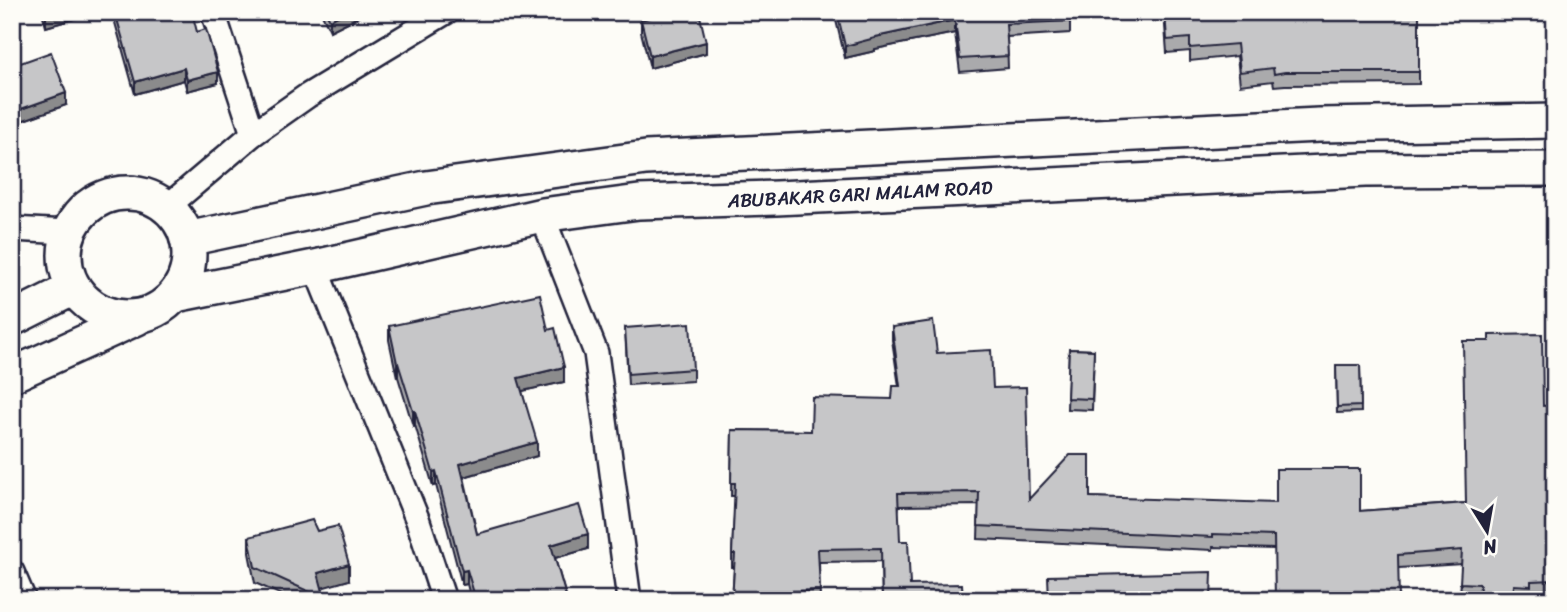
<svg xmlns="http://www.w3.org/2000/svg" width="1567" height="612" font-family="Sriracha,sans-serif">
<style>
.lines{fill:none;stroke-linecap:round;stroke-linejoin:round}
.street-casing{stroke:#22223b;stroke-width:28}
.secondary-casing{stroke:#22223b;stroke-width:38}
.street{stroke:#fdfcf7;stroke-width:23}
.secondary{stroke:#fdfcf7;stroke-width:33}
.wall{fill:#aaaaac;stroke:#22223b;stroke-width:2}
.shaded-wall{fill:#8b8b8c;stroke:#22223b;stroke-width:2}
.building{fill:#c6c6c8;stroke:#22223b;stroke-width:2}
.labels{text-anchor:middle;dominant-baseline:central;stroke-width:6;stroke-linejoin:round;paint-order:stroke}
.street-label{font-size:19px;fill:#22223b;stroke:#fdfcf7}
</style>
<rect width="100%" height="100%" fill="#fdfcf7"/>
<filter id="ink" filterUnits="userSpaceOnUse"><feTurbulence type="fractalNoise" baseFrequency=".0143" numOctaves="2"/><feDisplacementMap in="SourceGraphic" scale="14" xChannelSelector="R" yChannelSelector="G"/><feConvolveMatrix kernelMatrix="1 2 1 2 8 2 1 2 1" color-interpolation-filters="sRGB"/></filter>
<g filter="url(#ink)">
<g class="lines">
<defs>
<g id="street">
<polyline points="213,12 253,134"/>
<polyline points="167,207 253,134 307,96 446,12"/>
<polyline points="542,215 596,353 629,600"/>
<polyline points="12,229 68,232"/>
<polyline points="315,267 418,521 444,600"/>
<polyline points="12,572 24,600"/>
</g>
<g id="secondary">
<circle cx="127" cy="255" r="62"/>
<polyline points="187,239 426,188 646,158 1319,125 1555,121"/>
<polyline points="175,295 315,267 542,215 639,202 776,198 1365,170 1555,169"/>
<polyline points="12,319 74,288"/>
<polyline points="12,375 137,318"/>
</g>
</defs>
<use href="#street" class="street-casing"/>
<use href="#secondary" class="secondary-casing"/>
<use href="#street" class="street"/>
<use href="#secondary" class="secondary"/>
</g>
<g class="wall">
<polygon points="42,12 99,12 46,27"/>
<polygon points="112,12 186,12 197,32 218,83 187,91 184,80 135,94"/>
<polygon points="321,12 368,12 330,31"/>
<polygon points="659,12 699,12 706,53 650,68 641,32 641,20 660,15"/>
<polygon points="834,12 1070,12 1070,33 1007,37 1008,68 960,72 955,33 875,49 875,51 845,58"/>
<polygon points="1164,12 1419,12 1419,84 1285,85 1274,86 1273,81 1240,85 1237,56 1190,61 1190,51 1167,53"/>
<polygon points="12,66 66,105 21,121 12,98"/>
<polygon points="389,326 548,330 564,382 522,391 537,456 464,477 477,534 588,549 555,558 567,600 471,600 467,584 462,585 436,485 433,486 415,425 413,426 398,377 397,377 389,340"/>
<polygon points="892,327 937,353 993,388 1029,499 1090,497 1360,511 1466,503 1543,406 1555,405 1555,593 1531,594 1531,599 1514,599 1514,600 1479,600 1479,597 1460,596 1462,564 1399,568 1274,549 1213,547 1213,550 978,539 979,505 899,506 882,600 881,561 819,562 820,600 732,600 734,567 732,567 732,554 735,496 731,496 732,430 811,431 892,399 899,386 892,340"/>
<polygon points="625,328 693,369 693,381 628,385"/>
<polygon points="1069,349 1094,350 1092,410 1067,409"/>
<polygon points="1336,365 1360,365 1361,412 1337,413"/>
<polygon points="317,531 349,580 322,587 325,600 293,600 255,583 249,553 249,537"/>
</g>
<g class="shaded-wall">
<polygon points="59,12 99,12 46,27 46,16"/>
<polygon points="345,12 368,12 330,31 330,20"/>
<polygon points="955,20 955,33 875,49 875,51 845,58 845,46 875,37"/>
<polygon points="706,42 706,53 650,68 650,56"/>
<polygon points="184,68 184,80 135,94 135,82"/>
<polygon points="218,72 218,83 187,91 187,80"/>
<polygon points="66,93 66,105 21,121 21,109"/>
<rect x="397" y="363" width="1" height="14"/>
<polygon points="564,367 564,382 518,392 518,378"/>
<polygon points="413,411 415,411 415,425 413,426"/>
<polygon points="537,442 537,456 460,478 460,464"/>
<polygon points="436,471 436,485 433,486 433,472"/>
<polygon points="588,534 588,549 551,559 551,545"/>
<polygon points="349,564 349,580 318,589 318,573"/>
<polygon points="467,570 467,584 462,585 462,571"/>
</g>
<g class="building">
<polygon points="45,12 59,12 46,16"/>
<polygon points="115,12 186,12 186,14 192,12 197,32 206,29 218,72 187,80 184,68 135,82"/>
<polygon points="326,12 345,12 330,20"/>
<polygon points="662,12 699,12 706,42 650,56 641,20 663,14"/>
<polygon points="837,12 1070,12 1070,21 1006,24 1008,56 960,59 955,20 875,37 875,38 845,46"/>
<polygon points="1165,12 1419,12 1419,72 1285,72 1274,74 1273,68 1240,72 1237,44 1190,48 1190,38 1167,40"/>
<polygon points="51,52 66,93 21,109 12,86 12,66"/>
<polygon points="540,294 548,330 555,328 564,367 518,378 537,442 460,464 477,534 579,505 588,534 551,545 567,600 476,600 467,570 462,571 436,471 433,472 415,411 413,411 398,363 397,363 389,326"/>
<polygon points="933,321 937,353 991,350 993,388 1026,387 1029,499 1070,455 1090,455 1090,497 1276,503 1276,469 1360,469 1360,511 1466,503 1463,341 1489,341 1489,335 1542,334 1543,406 1555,405 1555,580 1531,581 1531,586 1514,585 1513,600 1479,600 1480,584 1460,583 1462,550 1398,555 1399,600 1275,600 1274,536 1213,534 1213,537 978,526 979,492 898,493 900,541 908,541 910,585 962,584 963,600 882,600 881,548 818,549 820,590 779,592 779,600 732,600 735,554 732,554 735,483 731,483 732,430 811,431 812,397 892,399 893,386 900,386 892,327"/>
<polygon points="690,323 693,369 628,374 625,328"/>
<polygon points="1069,349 1094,350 1092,399 1067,398"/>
<polygon points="1336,365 1360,365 1361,406 1337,407"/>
<polygon points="312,520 317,531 338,526 349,564 318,573 325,599 255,567 249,537"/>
<polygon points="1212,572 1211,600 1049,600 1048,576"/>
</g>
</g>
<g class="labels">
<g class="street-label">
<text transform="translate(860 194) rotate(-3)">ABUBAKAR GARI MALAM ROAD</text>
</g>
</g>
<rect width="1567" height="612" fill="none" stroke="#fdfcf7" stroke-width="42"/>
<rect x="21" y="21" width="1525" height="570" fill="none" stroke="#22223b" stroke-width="2.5" filter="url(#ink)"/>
<g transform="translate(1487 531) rotate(169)" stroke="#fdfcf7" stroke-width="5" paint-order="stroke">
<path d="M0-5L12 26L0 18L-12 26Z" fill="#22223b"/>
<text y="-10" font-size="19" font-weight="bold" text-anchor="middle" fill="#22223b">N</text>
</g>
</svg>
